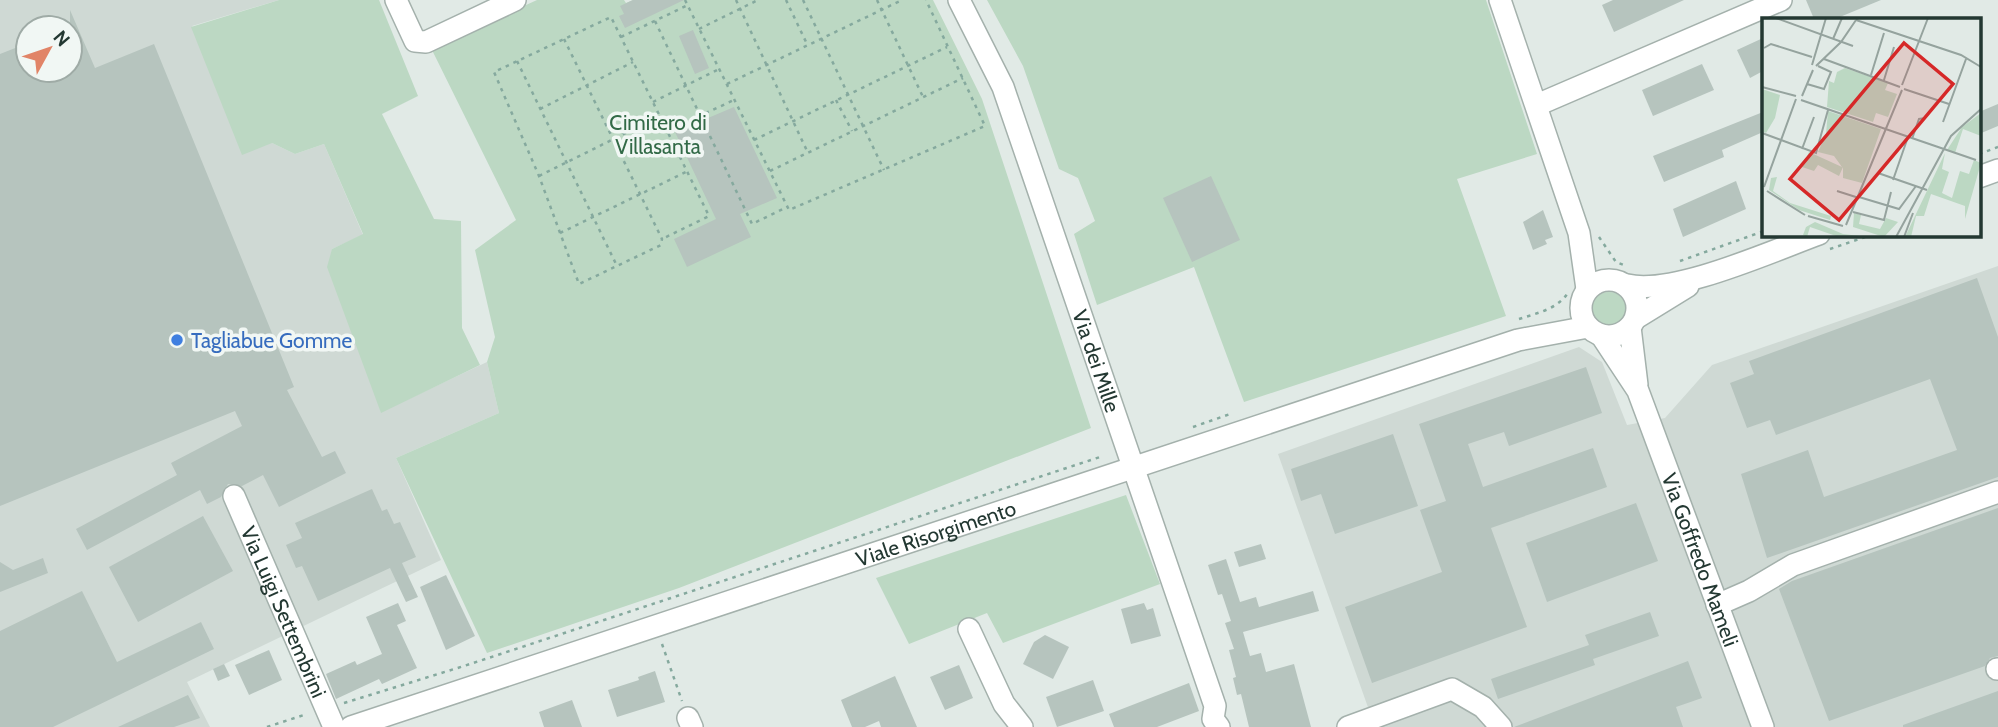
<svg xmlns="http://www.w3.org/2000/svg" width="1998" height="727" font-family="Cabin,sans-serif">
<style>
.built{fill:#cfd9d4;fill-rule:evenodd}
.green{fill:#bcd8c3}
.building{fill:#b6c4be}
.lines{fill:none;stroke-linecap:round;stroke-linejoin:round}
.minor-casing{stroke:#a4b1ac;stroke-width:24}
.path{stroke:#85a99e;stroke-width:2.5;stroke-dasharray:3.5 5;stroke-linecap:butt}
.minor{stroke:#fff;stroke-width:21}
.shop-dot{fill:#3f7fe0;stroke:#f1f7f4;stroke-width:2.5}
.labels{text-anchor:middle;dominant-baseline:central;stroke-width:7;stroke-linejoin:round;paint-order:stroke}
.park-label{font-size:21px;fill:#326a47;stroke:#f1f7f4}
.shop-label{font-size:21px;fill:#366cbe;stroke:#f1f7f4;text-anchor:start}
.street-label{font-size:21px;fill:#233832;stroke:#f1f7f4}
.inset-road{fill:none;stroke:#95a39e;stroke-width:2}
.view{fill:#d62828;fill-opacity:0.15;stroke:#d62828;stroke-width:3.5}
.inset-edge{fill:none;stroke:#233832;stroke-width:3.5}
</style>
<rect width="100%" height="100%" fill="#e1eae6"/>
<g class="built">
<path d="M0,0H279L192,26L272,143L295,154L324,144L363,235L332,249L381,412L487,362L499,413L396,458L441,560L187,682L210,727H0ZM28,28H70V70H28Z"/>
<polygon points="1998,266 1998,727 1375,727 1278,454 1579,347 1602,362 1627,425 1665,418 1712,365"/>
</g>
<g class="green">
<polygon points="279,0 379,0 418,96 382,114 434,219 461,221 462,328 480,365 381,413 327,267 332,249 363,234 324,144 295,154 272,143 242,155 191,27"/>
<polygon points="537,0 624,0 626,3 633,0 933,0 982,99 1091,428 679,588 487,653 396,458 499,413 487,362 495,337 475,250 516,220 431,48"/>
<polygon points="987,0 1486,0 1537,154 1457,179 1506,316 1244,402 1194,267 1097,305 1074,234 1095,221 1078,178 1059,169 1023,66"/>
<circle cx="1609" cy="310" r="18"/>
<polygon points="1126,495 1160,584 1003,643 987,613 909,644 876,578"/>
</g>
<g class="building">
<polygon points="633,0 684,0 625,28 619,16 624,14 620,6"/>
<polygon points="1613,0 1684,0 1614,32 1602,5"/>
<polygon points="1806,0 1881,0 1835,19 1814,19"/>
<polygon points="70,10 95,68 154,44 294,387 287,390 322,457 335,451 346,473 279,507 263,475 242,486 228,484 221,497 207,504 200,490 87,550 76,529 177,475 171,463 242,426 235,411 0,506 0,54 28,43 28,70 70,70"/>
<polygon points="693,30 709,68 695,74 679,36"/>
<polygon points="1763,38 1763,71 1750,78 1737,50"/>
<polygon points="1702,64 1714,90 1653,116 1642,90"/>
<polygon points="1998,104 1998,126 1979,134 1979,112"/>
<polygon points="734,107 777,198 740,214 751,237 687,267 674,239 716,219 675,132"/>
<polygon points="1763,112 1763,132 1722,150 1724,157 1664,182 1653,156"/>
<polygon points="1211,176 1240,240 1192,262 1163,198"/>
<polygon points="1736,181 1746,209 1683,237 1673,209"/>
<polygon points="1543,210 1553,237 1545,240 1547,244 1533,250 1523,222"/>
<polygon points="1977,278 1998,337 1998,477 1767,558 1741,474 1808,450 1824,497 1957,450 1930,379 1776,435 1770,420 1747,428 1730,383 1754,374 1749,361"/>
<polygon points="1586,367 1602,413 1509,446 1504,432 1468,444 1483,487 1593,448 1607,487 1491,528 1527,627 1372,683 1345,607 1442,572 1420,510 1446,501 1419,424"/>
<polygon points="1393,434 1418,506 1335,534 1321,494 1301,501 1291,469"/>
<polygon points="372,489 382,511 387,509 394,524 400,522 416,557 402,563 418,597 406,602 390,568 318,601 302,566 296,568 286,545 302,538 295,523"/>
<polygon points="1636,503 1658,561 1547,602 1526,543"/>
<polygon points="1998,508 1998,656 1990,658 1985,666 1829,721 1779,589 1792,581"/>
<polygon points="203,516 233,571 138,622 109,567"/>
<polygon points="1261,544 1266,559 1239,567 1234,552"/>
<polygon points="43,558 48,573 0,592 0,562 13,570"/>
<polygon points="1226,559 1240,602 1256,597 1259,607 1313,591 1319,611 1243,632 1250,656 1261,653 1266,672 1294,664 1311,727 1249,727 1241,694 1237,695 1233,678 1236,677 1229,650 1234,649 1225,623 1231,621 1222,594 1218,595 1208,565"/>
<polygon points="446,575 475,636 446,650 420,587"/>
<polygon points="82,591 117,662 201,622 214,649 53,727 0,727 0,631"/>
<polygon points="398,603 406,621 397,625 417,668 382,684 379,679 336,699 326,674 355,661 357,665 382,654 366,617"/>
<polygon points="1144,603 1147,610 1153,608 1161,636 1131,644 1121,609"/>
<polygon points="1650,612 1659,636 1593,659 1595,665 1498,699 1491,679 1589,645 1585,635"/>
<polygon points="1045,635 1069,647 1053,679 1023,664 1034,642"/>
<polygon points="269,650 282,680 249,695 235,665"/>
<polygon points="1688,661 1702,698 1676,707 1683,727 1514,727"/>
<polygon points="224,664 230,676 218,681 213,669"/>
<polygon points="959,665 973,698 945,710 930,677"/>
<polygon points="655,671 665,702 617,717 608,690 639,680 638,677"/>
<polygon points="895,676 917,727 881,727 879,721 865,727 852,727 841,700"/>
<polygon points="1093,680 1104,711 1057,727 1046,697"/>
<polygon points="1189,683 1199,711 1157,727 1114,727 1109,714"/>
<polygon points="1998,691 1998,727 1903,727 1903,725"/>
<polygon points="188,695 200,718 174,727 118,727"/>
<polygon points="572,700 582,727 544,727 539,712"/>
</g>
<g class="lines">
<defs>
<g id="minor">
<polyline points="396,0 415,41 426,42 515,0"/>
<path id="s1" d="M959,0L1003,87L1215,706L1213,719L1219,727"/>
<polyline points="1500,0 1579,233 1587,289"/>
<polyline points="1537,105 1781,0"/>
<polyline points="1979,177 1998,170"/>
<circle cx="1609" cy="308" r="28"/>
<path d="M1627,285C1673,296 1772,251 1819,234"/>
<polyline points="1636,318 1688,286"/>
<polyline points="1630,327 1637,385"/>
<path id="s2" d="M1601,335L1638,391L1763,727"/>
<path id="s3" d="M234,496L334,727"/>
<polyline points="1717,605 1749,591 1793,565 1998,492"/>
<polyline points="969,629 1004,704 1022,727"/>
<polyline points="1997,669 1998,669"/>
<polyline points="688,718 692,727"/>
<path id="s4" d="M351,727L1518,340L1588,327"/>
<polyline points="1348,727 1452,689 1483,707 1501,727"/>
</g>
</defs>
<use href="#minor" class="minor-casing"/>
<g class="path">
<polyline points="685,0 789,210 985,126 926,0"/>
<polyline points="736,0 808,153"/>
<polyline points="786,0 807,44"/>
<polyline points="803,0 884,170"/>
<polyline points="877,0 923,97"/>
<polyline points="655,21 752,224 787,207"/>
<polyline points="699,29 758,0"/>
<polyline points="621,37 688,5"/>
<polyline points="564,39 662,239 661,245 579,284 539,176 494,72 611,17 709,216 662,239"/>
<polyline points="517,61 617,266"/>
<polyline points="727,84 902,0"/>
<polyline points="836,100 852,131"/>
<polyline points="653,102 719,69"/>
<polyline points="540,109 633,62"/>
<polyline points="667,131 734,100"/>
<polyline points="754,140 947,47"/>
<polyline points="1979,154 1998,147"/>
<polyline points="770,171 963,78"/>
<polyline points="539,176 660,116"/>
<polyline points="560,233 686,172"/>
<polyline points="1599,237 1616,262 1624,265"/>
<polyline points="1830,249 1874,234"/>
<polyline points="1680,261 1764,231"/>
<path d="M1519,319C1537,313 1559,309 1569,291"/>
<polyline points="1193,427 1233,413"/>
<polyline points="662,644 682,701"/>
<polyline points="344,703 464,666 1100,457"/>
<polyline points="267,727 307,714"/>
</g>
<use href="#minor" class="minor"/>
</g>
<circle class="shop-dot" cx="177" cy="340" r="7"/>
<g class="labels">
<g class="park-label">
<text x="658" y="122">Cimitero di<tspan x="658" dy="24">Villasanta</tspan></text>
</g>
<g class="shop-label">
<text x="191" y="340">Tagliabue Gomme</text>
</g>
<g class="street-label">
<text stroke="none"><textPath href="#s1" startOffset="387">Via dei Mille</textPath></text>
<text stroke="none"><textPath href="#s4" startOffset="616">Viale Risorgimento</textPath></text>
<text stroke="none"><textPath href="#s2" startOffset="247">Via Goffredo Mameli</textPath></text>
<text stroke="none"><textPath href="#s3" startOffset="126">Via Luigi Settembrini</textPath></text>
</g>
</g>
<g transform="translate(1762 18)">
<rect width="219" height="219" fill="#e1eae6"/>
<path d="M83,50L126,65L123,72L135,76L126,99L114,95L111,104L65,89L67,63L72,65L75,54ZM0,71L18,77L13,100L4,115L0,113ZM66,93L119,111L100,165L81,160V149L77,158L56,147L52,153L40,149L47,134L80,149L72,138L56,134L64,116ZM219,95V118L201,111L193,135L185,132L200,109ZM183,135L180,151L187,154L180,175L190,180L198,153L207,156L212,142L219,145L203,201V188L169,176L162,198H154L149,219H143ZM15,159L11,173L28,185L69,198L68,202L37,192L7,172L9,160ZM92,195L99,197L97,206L118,211L124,200L136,204L122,219L91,209ZM53,204L81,216L106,219H77L48,209L45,219L41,217L44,209Z" fill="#bcd8c3"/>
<path class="inset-road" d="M14,0L91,28M94,2L199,37L219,49M71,21L80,0M2,30L9,26L50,39M62,41L138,69M50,47L64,0M54,48L79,24L94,2M109,57L122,15M122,62L132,29M45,66L62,71L69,54L56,48M140,67L166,0M0,69L34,78M142,71L187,86M40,78L51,52M39,82L214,142M181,104L204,41M0,115L54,135L66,92M150,121L157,101L164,100M40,131L52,99M116,155L165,172M131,162L146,119M2,169L34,81M5,173L43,197M75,173L97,180M97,179L137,191L154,168M91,194L122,202L129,174M46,198L81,208M84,207L140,72M134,219L189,118L219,91M142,219L151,195"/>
<path class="view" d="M142,25L191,66L77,202L28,161Z"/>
<rect width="219" height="219" class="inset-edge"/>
</g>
<g transform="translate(49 49) rotate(50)"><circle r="33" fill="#f1f7f4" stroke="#9faba6" stroke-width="2"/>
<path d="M0-5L12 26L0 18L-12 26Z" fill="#e18467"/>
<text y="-10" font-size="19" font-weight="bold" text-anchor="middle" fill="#233832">N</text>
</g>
</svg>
